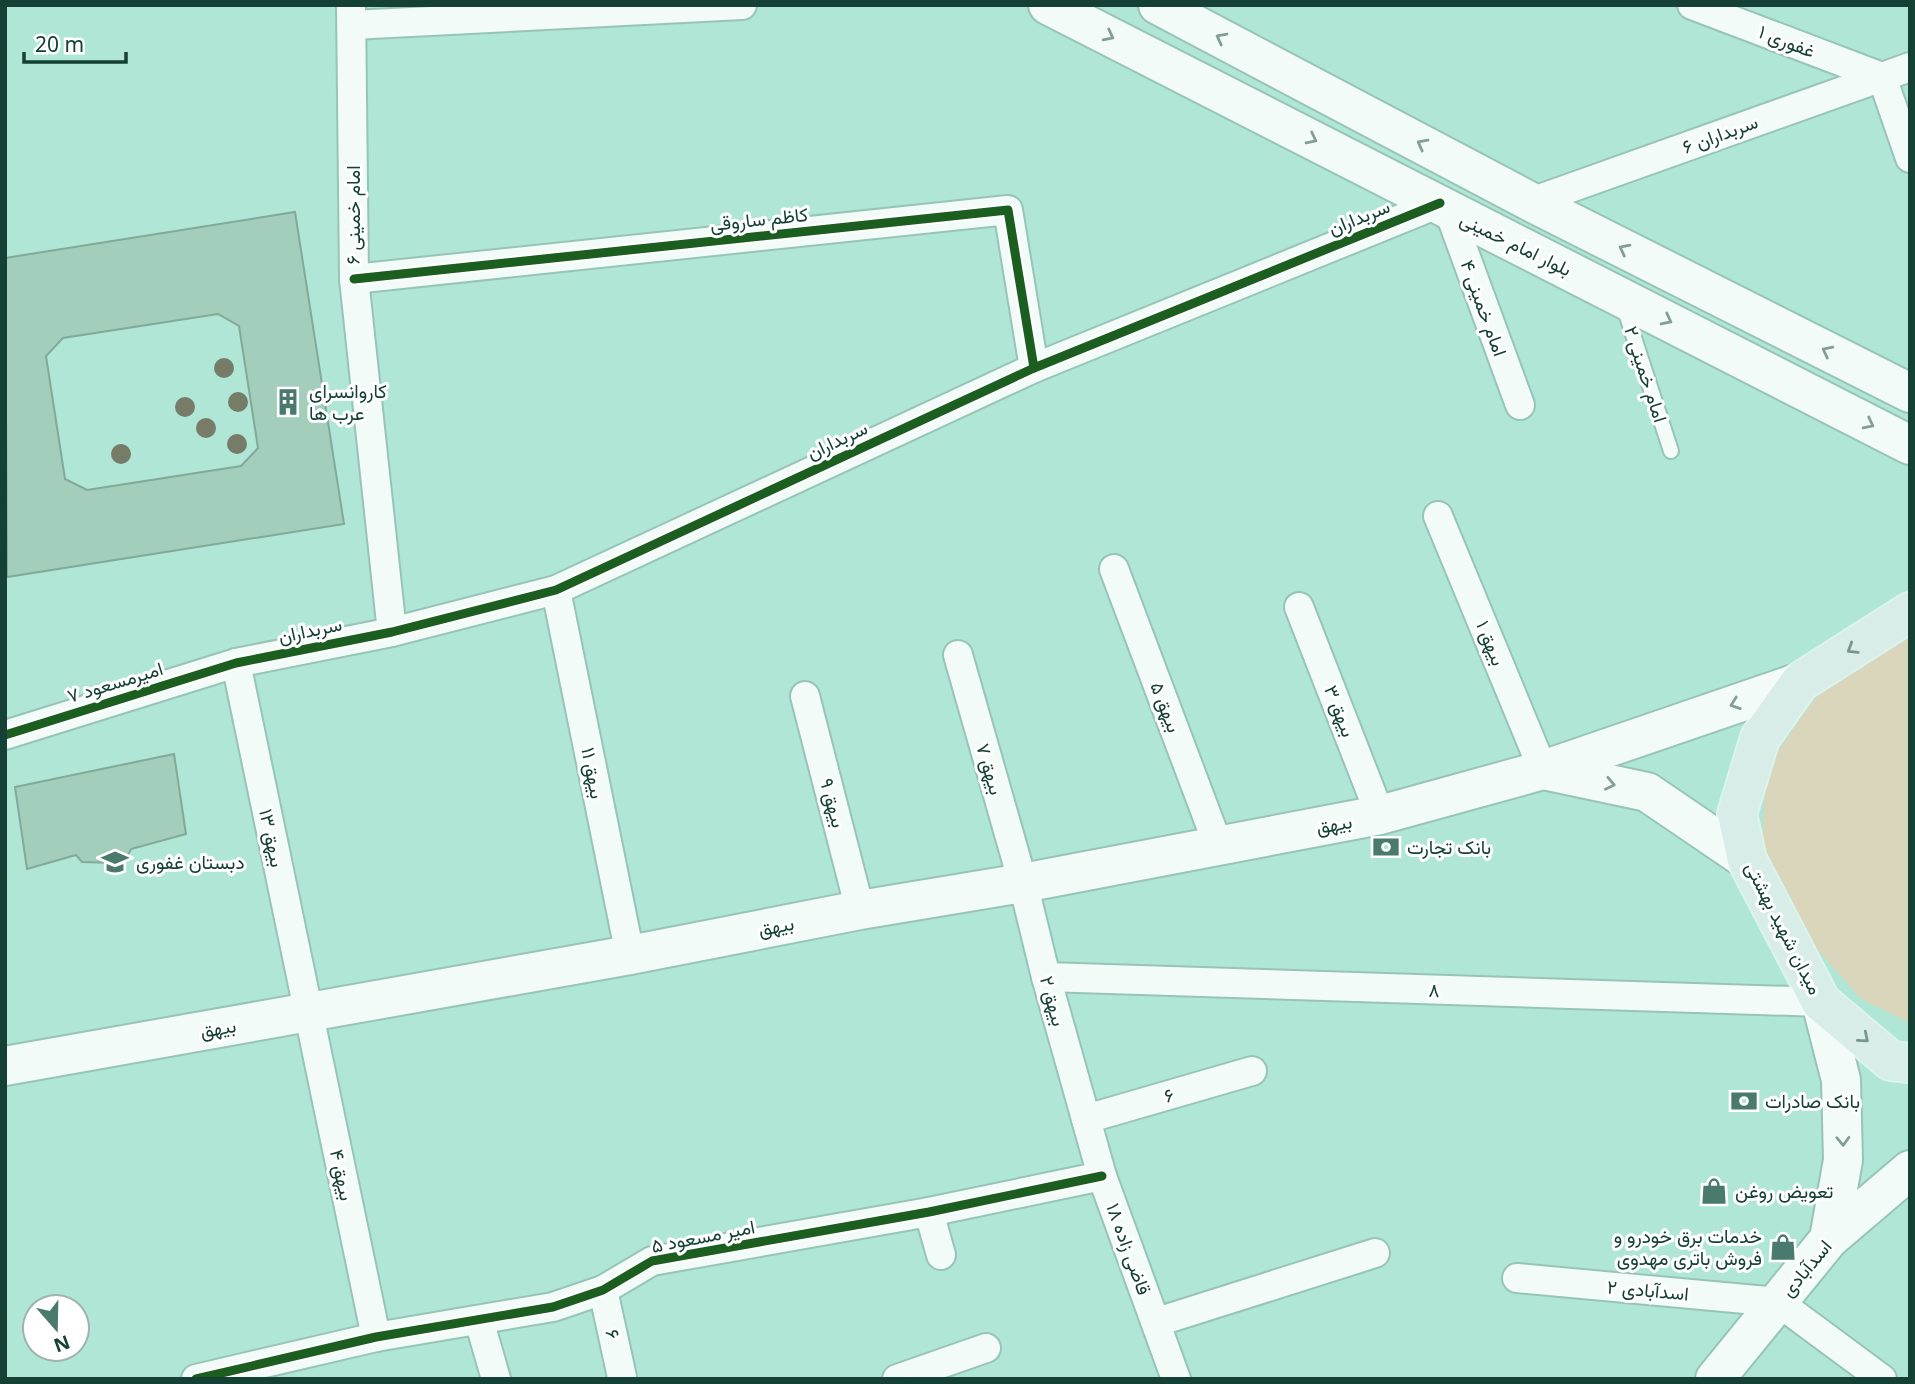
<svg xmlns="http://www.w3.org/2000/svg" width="1915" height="1384" font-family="'Noto Sans',Vazirmatn,sans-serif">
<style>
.green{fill:#d9d6bc}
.building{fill:#a3cebb;stroke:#82a999;stroke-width:2;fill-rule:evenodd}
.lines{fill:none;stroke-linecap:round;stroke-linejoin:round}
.service-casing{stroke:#98c4b8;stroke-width:18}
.minor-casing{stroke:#98c4b8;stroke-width:32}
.secondary-casing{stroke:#98c4b8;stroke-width:42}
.primary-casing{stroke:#dbf4ed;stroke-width:42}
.service{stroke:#f3fbf9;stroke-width:14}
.minor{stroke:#f3fbf9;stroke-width:28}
.secondary{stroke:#f3fbf9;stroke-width:38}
.primary{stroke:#d8ede8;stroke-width:38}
.cycleway-casing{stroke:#fff;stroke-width:13}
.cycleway{stroke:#1b5e20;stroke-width:9}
.tree{fill:#767c67}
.oneway{stroke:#849e97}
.oneway2{stroke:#76968e}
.labels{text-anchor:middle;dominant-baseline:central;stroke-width:6;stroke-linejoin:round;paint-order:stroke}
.street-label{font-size:19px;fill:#144035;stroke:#fff}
.poi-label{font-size:19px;fill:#144035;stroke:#fff;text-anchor:start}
</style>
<rect width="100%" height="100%" fill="#afe6d6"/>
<polygon class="green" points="1910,635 1910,1023 1861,999 1801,931 1762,853 1765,769 1821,689"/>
<g class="building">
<path d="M295,212L344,524L7,577L5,258ZM218,314L239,326L258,448L241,466L87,490L65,479L46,356L63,338Z"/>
<polygon points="174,754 186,834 131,849 126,859 117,863 82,862 76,855 27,869 15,787"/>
</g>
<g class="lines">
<defs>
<polyline id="service" points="1624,307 1671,451"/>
<g id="minor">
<polyline points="351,5 354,279 392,632"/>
<polyline points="1692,5 1882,77 1910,158"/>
<polyline points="352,25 742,5"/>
<polyline points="1531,202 1910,67"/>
<polyline points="1449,211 1520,405"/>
<polyline points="354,279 1008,210 1034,368"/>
<polyline points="1438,516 1543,770"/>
<polyline points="1114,569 1218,845"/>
<polyline points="556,590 630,955"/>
<polyline points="1299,607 1380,815"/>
<polyline points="958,655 1023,883 1046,977 1102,1176 1176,1379"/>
<polyline points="236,663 376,1337"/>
<polyline points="805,696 860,910"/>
<polyline points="5,735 236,663 392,632 556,590 1034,368 1440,203"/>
<polyline points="1046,977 1821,1002"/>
<polyline points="1086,1119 1252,1071"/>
<polyline points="929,1212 941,1255"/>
<polyline points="1517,1278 1778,1302 1882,1379"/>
<polyline points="603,1290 622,1377"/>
<polyline points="479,1320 496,1379"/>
<polyline points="1157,1322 1375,1253"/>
<polyline points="196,1379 376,1337 553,1307 603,1290 652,1261 929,1212 1102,1176"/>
<polyline points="897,1379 986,1348"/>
</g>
<g id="secondary">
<polyline points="1048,5 1910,445"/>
<polyline points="1158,5 1531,202 1910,393"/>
<polyline points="1543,770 1647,792 1747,860"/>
<polyline points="1821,1002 1841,1080 1843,1160 1829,1239"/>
<polyline points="5,1066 630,955 860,910 1023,883 1380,815 1543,770 1800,682"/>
<polyline points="1715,1379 1829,1239 1910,1170"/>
</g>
<polyline id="primary" points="1910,612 1800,682 1760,738 1737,814 1747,860 1821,1002 1891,1061 1910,1063"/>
</defs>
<use href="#service" class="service-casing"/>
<use href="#minor" class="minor-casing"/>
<use href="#secondary" class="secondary-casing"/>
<use href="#primary" class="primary-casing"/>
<use href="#service" class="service"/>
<use href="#minor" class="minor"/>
<use href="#secondary" class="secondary"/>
<use href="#primary" class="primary"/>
<defs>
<g id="cycleway">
<polyline points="354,279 1008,210 1034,368"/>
<polyline points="5,735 236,663 392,632 556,590 1034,368 1440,203"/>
<polyline points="196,1379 376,1337 553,1307 603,1290 652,1261 929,1212 1102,1176"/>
</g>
</defs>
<use href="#cycleway" class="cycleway-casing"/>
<use href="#cycleway" class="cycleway"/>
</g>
<g class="tree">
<circle cx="224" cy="368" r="10"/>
<circle cx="238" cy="402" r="10"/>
<circle cx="185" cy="407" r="10"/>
<circle cx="206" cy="428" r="10"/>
<circle cx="237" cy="444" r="10"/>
<circle cx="121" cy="454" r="10"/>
</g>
<defs><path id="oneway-chevron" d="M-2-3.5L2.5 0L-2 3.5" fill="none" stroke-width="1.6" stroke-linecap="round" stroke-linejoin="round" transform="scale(1.75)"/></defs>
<g class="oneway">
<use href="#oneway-chevron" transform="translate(1109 36) rotate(27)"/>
<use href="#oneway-chevron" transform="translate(1221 38) rotate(-152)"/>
<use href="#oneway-chevron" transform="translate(1312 139) rotate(27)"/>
<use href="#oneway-chevron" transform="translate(1422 144) rotate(-152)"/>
<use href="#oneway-chevron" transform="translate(1624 249) rotate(-153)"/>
<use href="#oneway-chevron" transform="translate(1667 320) rotate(27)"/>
<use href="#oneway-chevron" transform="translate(1827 351) rotate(-153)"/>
<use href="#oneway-chevron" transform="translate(1869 424) rotate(27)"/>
<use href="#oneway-chevron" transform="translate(1735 704) rotate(161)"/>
<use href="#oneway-chevron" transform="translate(1610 784) rotate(12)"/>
<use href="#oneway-chevron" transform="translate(1843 1141) rotate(88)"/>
</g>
<g class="oneway2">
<use href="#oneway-chevron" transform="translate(1852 649) rotate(148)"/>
<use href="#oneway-chevron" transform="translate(1864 1038) rotate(40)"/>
</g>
<defs>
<symbol id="building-bare" viewBox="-9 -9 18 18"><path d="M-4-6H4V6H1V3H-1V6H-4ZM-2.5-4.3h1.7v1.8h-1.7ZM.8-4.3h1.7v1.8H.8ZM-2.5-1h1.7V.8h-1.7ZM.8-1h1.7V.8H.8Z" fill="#4a7a6d" stroke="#fff" stroke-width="2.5" paint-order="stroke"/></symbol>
<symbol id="bank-bare" viewBox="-9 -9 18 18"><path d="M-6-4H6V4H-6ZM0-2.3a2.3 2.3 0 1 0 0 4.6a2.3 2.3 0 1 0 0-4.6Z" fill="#4a7a6d" stroke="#fff" stroke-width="2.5" paint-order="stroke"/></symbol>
<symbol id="school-bare" viewBox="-9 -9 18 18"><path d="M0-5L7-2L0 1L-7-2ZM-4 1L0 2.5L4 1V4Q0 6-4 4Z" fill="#4a7a6d" stroke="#fff" stroke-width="2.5" paint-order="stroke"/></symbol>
<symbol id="shop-bare" viewBox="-9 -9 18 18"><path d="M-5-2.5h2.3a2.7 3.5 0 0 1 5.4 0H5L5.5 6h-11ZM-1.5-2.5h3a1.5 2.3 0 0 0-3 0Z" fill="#4a7a6d" stroke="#fff" stroke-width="2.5" paint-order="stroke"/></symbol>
</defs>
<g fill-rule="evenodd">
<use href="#building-bare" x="269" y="383" width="38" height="38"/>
<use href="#bank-bare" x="1367" y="828" width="38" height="38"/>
<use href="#school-bare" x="96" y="843" width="38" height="38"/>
<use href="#bank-bare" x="1725" y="1082" width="38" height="38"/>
<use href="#shop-bare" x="1695" y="1172" width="38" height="38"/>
<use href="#shop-bare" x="1764" y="1228" width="38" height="38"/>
</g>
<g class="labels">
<g class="street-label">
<text transform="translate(1787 41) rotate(21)">غفوری ۱</text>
<text transform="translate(1720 134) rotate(-20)">سربداران ۶</text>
<text transform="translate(353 215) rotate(-90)">امام خمینی ۶</text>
<text transform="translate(1359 217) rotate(-22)">سربداران</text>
<text transform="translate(759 219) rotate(-6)">کاظم ساروقی</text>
<text transform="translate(1516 244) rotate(26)">بلوار امام خمینی</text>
<text transform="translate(1484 308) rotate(70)">امام خمینی ۴</text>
<text transform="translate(1646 374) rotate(72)">امام خمینی ۲</text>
<text transform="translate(837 440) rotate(-25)">سربداران</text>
<text transform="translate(310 630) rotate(-12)">سربداران</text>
<text transform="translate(1491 643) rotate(68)">بیهق ۱</text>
<text transform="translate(115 682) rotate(-17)">امیرمسعود ۷</text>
<text transform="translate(1166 707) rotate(69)">بیهق ۵</text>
<text transform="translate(1340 711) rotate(69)">بیهق ۳</text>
<text transform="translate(990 769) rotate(74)">بیهق ۷</text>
<text transform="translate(593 773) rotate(79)">بیهق ۱۱</text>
<text transform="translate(833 803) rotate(75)">بیهق ۹</text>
<text transform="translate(1334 824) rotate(-10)">بیهق</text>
<text transform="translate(272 838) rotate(78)">بیهق ۱۳</text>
<text transform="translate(776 926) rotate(-11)">بیهق</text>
<text transform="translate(1784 928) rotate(63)">میدان شهید بهشتی</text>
<text transform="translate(1434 990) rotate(2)">۸</text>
<text transform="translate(1053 1001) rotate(75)">بیهق ۲</text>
<text transform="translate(218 1028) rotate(-10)">بیهق</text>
<text transform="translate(1169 1095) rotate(-16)">۶</text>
<text transform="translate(342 1175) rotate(78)">بیهق ۴</text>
<text transform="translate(703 1236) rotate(-11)">امیر مسعود ۵</text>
<text transform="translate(1129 1249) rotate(70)">قاضی زاده ۱۸</text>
<text transform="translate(1806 1268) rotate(-50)">اسدآبادی</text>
<text transform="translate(1648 1290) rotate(5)">اسدآبادی ۲</text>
<text transform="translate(613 1334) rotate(78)">۶</text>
</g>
<g class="poi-label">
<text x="309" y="391">کاروانسرای<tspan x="309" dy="22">عرب ها</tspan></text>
<text x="1407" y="847">بانک تجارت</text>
<text x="136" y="862">دبستان غفوری</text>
<text x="1765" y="1101">بانک صادرات</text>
<text x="1735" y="1191">تعویض روغن</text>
<text x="1762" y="1236" text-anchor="end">خدمات برق خودرو و<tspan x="1762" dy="22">فروش باتری مهدوی</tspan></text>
</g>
</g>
<rect width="1915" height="1384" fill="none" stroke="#144035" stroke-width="14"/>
<g transform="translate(56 1328) rotate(160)"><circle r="33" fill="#ffffff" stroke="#a1b3ae" stroke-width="2"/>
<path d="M0-5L12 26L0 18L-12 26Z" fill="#4a7a6d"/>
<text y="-10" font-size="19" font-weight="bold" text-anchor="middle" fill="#144035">N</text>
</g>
<path d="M24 52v10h102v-10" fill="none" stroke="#144035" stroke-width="3.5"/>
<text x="35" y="52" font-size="21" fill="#144035" stroke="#ffffff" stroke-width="5" paint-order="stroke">20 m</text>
</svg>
